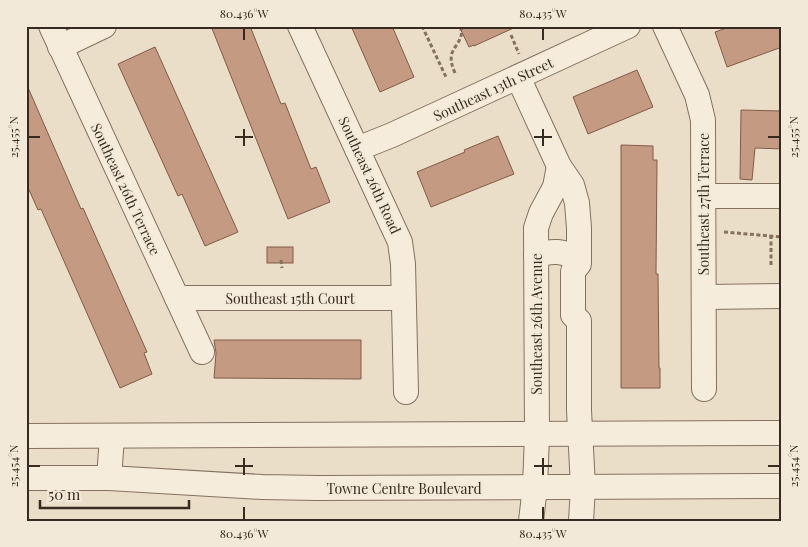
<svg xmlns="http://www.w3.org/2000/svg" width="808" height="547" font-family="'Playfair Display',serif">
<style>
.building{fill:#c59a83;stroke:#825b47}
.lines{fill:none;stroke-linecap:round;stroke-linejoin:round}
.minor-casing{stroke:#85715f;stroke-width:26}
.path{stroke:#85715f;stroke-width:3;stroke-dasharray:4 2.5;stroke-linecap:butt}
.minor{stroke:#f6ecdc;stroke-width:24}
.ticks{fill:none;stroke:#372a21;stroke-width:2}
.labels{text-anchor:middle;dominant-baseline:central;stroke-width:4;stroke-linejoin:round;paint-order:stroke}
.street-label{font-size:14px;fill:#372a21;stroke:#f3e9d8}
.neatline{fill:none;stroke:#372a21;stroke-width:2}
.ticks-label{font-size:12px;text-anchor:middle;fill:#372a21}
</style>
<rect width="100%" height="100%" fill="#ebdec9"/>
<g class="building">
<polygon points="211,26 250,26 281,104 285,103 311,169 316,167 330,202 288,219"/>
<polygon points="351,26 392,26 414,77 380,92"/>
<polygon points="459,26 518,26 474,46 474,45 469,47"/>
<polygon points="732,26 782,26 782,47 727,67 715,32"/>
<polygon points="155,47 238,232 205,246 182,194 178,196 118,64"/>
<polygon points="637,70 653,107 588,134 573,97"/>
<polygon points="26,83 81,209 83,208 147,352 144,353 152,374 120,388 41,209 38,210 26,183"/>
<polygon points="741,110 782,111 782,149 755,148 752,180 740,179"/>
<polygon points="498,136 514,174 431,207 417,172 465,152 464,150"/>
<polygon points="621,145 653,146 653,160 657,160 656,274 658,274 659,368 660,368 660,388 621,388"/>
<rect x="267" y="247" width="26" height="16"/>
<polygon points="214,340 361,340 361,379 214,378 216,353"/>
</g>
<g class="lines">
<defs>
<g id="minor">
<polyline points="51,26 202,352"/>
<polyline points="300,26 400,242 403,264 406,392"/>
<polyline points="665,26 697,95 703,120 704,389"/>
<polyline points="60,47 104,26"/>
<polyline points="518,77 559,166 572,185 577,203 579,228 579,264 573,271 573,315 579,321 579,410 583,487 581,521"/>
<polyline points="357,149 392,135 628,26"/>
<polyline points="704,196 782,196"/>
<path d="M536,255C554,250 561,251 579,258"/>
<polyline points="704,297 782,296"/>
<polyline points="177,298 403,298"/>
<polyline points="26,436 782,433"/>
<polyline points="26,478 109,478 262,487 317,488 782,486"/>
<polyline points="109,478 112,437"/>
<polyline points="531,521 535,487 537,435 536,228 541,213 555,187 559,166"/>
</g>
</defs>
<use href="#minor" class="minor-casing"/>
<g class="path">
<polyline points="422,26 446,77"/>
<polyline points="511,35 519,54"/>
<path d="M455,73C452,66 450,60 452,53C456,43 465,38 460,26"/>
<polyline points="724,232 782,237"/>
<polyline points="771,235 771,266"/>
<polyline points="281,260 282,268"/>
</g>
<use href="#minor" class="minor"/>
</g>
<path class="ticks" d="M244,28V40M543,28V40M244,129V146M543,129V146M28,137H40M235,137H253M534,137H552M768,137H780M244,458V475M543,458V475M28,466H40M235,466H253M534,466H552M768,466H780M244,507V520M543,507V520"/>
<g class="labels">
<g class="street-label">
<text transform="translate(493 89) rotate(-25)">Southeast 13th Street</text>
<text transform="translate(370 175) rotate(65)">Southeast 26th Road</text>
<text transform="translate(126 189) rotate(65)">Southeast 26th Terrace</text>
<text transform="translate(703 204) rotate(-90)">Southeast 27th Terrace</text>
<text x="290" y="298">Southeast 15th Court</text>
<text transform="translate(536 324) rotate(-90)">Southeast 26th Avenue</text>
<text x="404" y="488">Towne Centre Boulevard</text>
</g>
</g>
<rect width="808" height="547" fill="none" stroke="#f3e9d8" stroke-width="55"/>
<path d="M40 500v8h149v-8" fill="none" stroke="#372a21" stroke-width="2.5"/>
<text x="48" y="500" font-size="15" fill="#372a21" stroke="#f3e9d8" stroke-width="4" paint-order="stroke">50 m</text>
<rect x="28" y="28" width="752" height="492" class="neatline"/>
<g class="ticks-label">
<text x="244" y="18">80.436°W</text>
<text x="543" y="18">80.435°W</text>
<text transform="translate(14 137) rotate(-90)" y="4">25.455°N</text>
<text transform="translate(794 137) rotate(-90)" y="4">25.455°N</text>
<text transform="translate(14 466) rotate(-90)" y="4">25.454°N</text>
<text transform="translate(794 466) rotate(-90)" y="4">25.454°N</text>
<text x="244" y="538">80.436°W</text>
<text x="543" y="538">80.435°W</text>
</g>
</svg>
